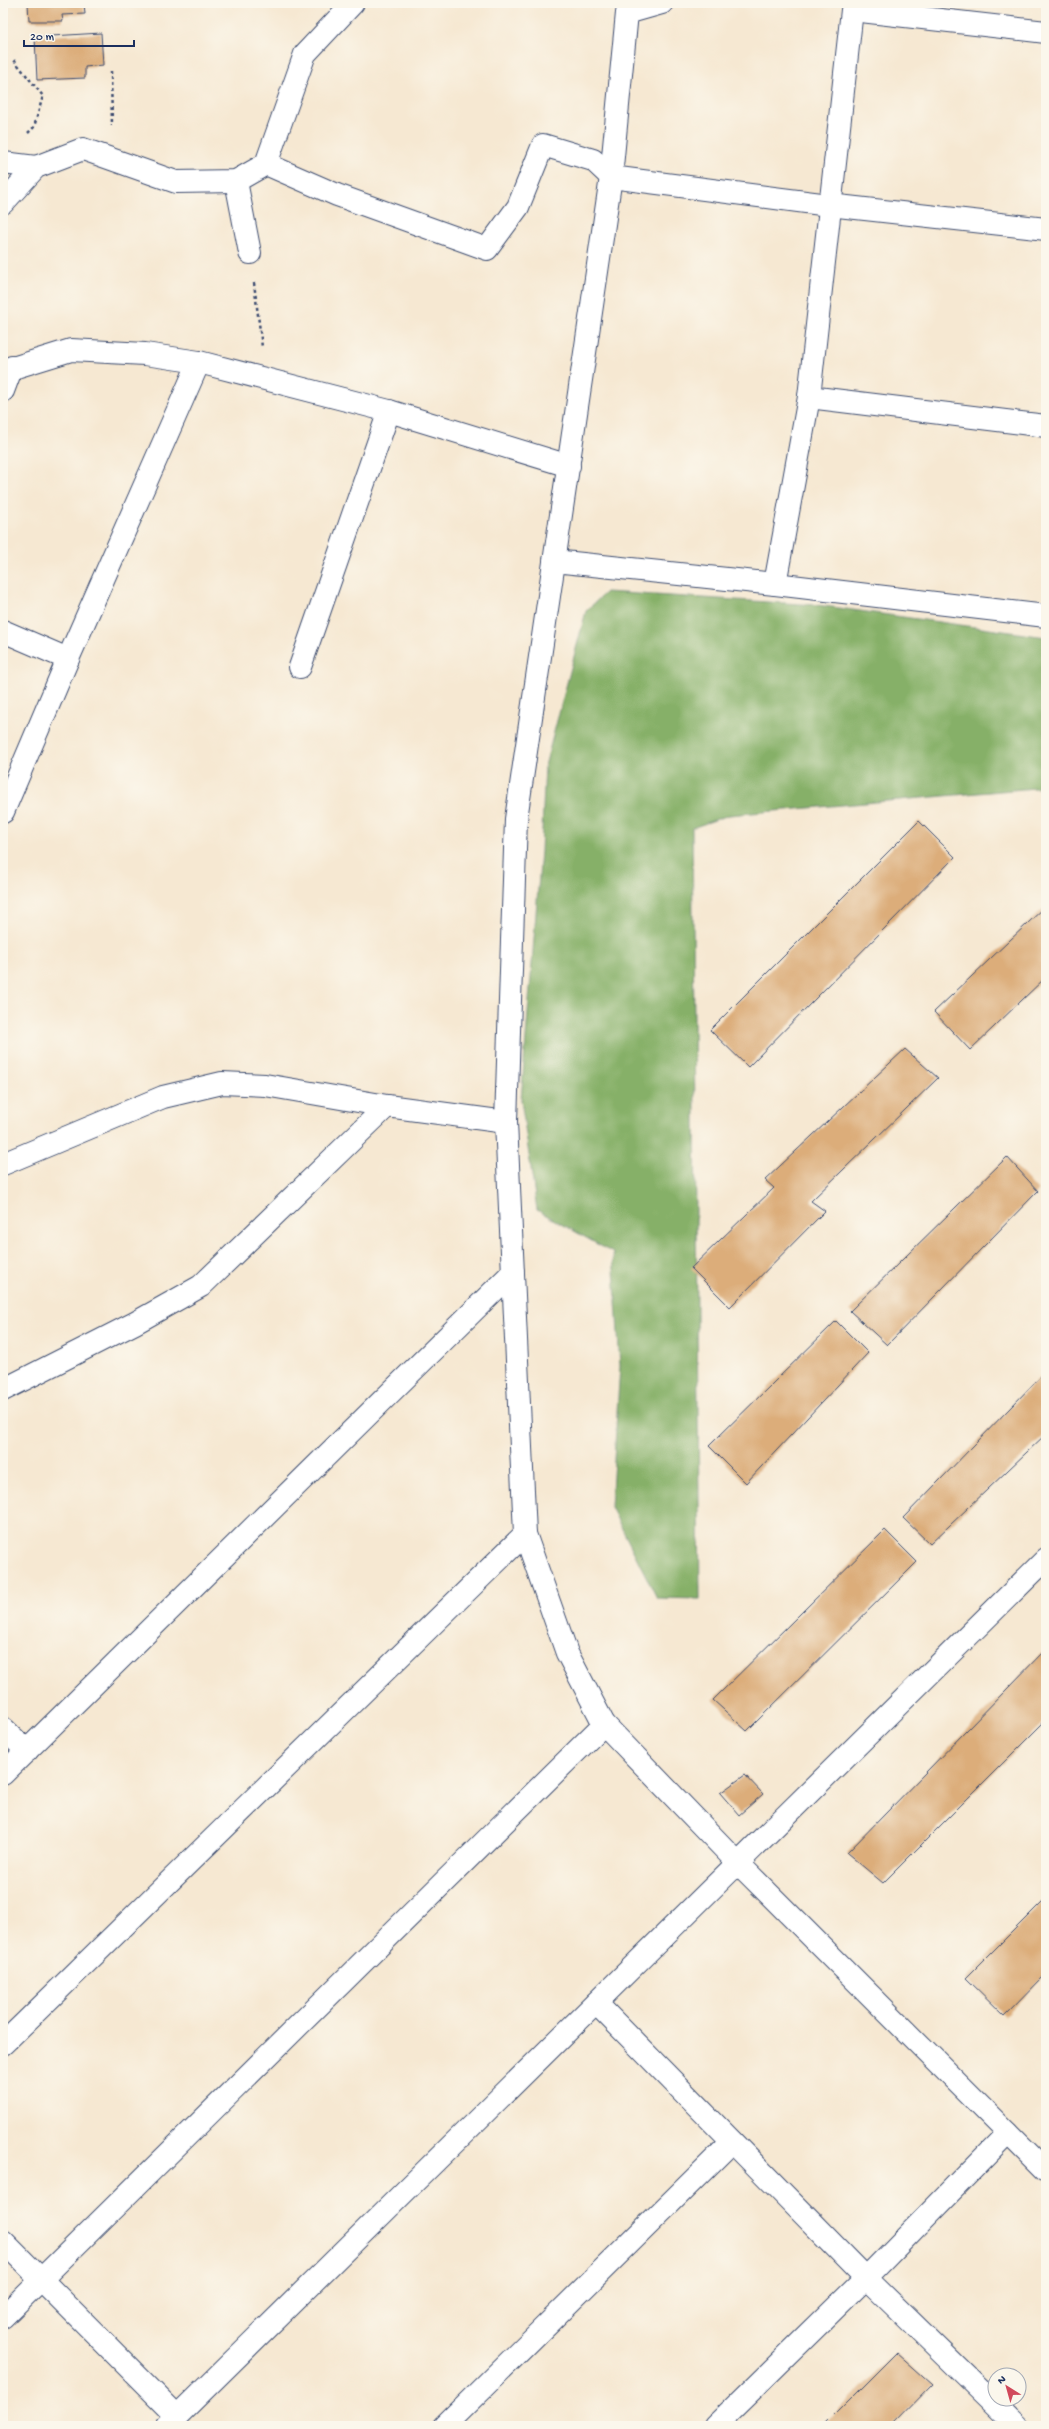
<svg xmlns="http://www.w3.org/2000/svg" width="1049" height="2429" font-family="'Gochi Hand',sans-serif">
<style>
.forest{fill:#86b067;stroke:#507062}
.building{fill:#dcad7a}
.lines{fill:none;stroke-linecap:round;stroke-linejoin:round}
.minor-casing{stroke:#3c4b6f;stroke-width:24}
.path{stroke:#3c4b6f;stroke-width:2.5;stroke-dasharray:3 3;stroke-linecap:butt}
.minor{stroke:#fff;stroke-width:22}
</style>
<rect width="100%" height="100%" fill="#fbf7ec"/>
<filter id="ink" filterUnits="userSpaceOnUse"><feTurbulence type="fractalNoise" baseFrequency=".025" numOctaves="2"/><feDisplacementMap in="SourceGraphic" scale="8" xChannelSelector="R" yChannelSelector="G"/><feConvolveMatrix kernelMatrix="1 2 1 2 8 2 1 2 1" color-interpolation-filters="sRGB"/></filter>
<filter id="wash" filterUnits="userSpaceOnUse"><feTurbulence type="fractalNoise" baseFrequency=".012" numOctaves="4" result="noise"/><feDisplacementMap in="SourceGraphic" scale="16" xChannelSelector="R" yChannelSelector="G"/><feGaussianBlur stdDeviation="0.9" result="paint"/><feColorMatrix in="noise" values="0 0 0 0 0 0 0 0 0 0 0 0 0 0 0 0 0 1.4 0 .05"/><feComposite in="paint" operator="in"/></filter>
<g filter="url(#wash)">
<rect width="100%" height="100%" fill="#f6e8d2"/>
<polygon class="forest" points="606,592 817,605 1046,637 1046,787 729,815 692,828 700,1599 657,1598 611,1507 620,1366 613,1253 537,1210 521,1100 541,851 545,766 586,611"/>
<g id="blocks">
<g class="building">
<polygon points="28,3 84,3 85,14 62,15 63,21 29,21"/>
<polygon points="101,33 103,65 85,67 85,78 37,80 35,37"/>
<polygon points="919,821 955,857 748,1067 710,1030"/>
<polygon points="1046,906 1046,977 970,1050 934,1012"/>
<polygon points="905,1049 938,1078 811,1201 825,1211 730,1307 691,1268 774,1188 765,1180"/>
<polygon points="1007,1157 1038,1191 887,1345 850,1311"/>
<polygon points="836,1321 868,1353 746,1483 709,1446"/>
<polygon points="1046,1371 1046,1434 930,1544 903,1518"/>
<polygon points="885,1530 917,1562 747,1731 713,1700"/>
<polygon points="1046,1649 1046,1720 883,1883 847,1853"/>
<polygon points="745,1775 763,1794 739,1815 720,1793"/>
<polygon points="1046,1898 1046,1974 1005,2016 966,1978"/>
<polygon points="896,2353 932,2385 892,2426 823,2426"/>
</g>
</g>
</g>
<g filter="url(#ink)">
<use href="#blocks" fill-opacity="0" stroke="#3c4b6f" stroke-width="1"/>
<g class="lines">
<defs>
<g id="minor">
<polyline points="662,3 627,13 611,177 516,819 506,1122 525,1534 567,1653 604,1724 738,1863 1046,2171"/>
<polyline points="3,163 36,167"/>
<polyline points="266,164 337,195 487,249 518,207 543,145 593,160 611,177 829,205 1046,229"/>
<polyline points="236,181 250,253"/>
<polyline points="3,203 36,167 83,149 176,182 236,181 266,164 305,54 353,3"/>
<polyline points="3,371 71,350 145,354 199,362 389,411 569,466"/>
<polyline points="3,391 12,367"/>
<polyline points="809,397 1046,426"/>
<polyline points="554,561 775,584 1046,616"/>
<polyline points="775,584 809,397 852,10 1046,32"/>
<polyline points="3,631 68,659"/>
<polyline points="300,667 389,411"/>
<polyline points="3,812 68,659 199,362"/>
<polyline points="3,1164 163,1097 222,1083 265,1085 387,1106 506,1122"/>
<polyline points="3,1390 135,1323 201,1286 387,1106"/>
<polyline points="3,1728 27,1751"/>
<polyline points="3,1774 513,1272"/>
<polyline points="596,2003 866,2278 1018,2426"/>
<polyline points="3,2044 525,1534"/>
<polyline points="3,2241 177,2416"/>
<polyline points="3,2317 604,1724"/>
<polyline points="167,2426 1046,1559"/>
<polyline points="444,2426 732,2142"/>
<polyline points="715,2426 866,2278 1008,2133"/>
</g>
</defs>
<use href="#minor" class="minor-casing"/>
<g class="path">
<polyline points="14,60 43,96 34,127 27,134"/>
<polyline points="111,71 112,126"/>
<polyline points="254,283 262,347"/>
</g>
<use href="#minor" class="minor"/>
</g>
</g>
<rect width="1049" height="2429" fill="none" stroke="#fbf7ec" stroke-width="16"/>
<g transform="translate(1007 2387) rotate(323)"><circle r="19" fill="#fbf7ec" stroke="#a1a7b3"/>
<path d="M0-3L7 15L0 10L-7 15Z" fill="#d1495b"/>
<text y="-6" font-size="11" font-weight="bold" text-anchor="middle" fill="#1b2f5e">N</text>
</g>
<path d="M24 40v6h110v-6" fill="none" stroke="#1b2f5e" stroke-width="2"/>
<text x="30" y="40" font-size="12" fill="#1b2f5e" stroke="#fbf7ec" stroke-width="3" paint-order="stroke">20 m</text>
</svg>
